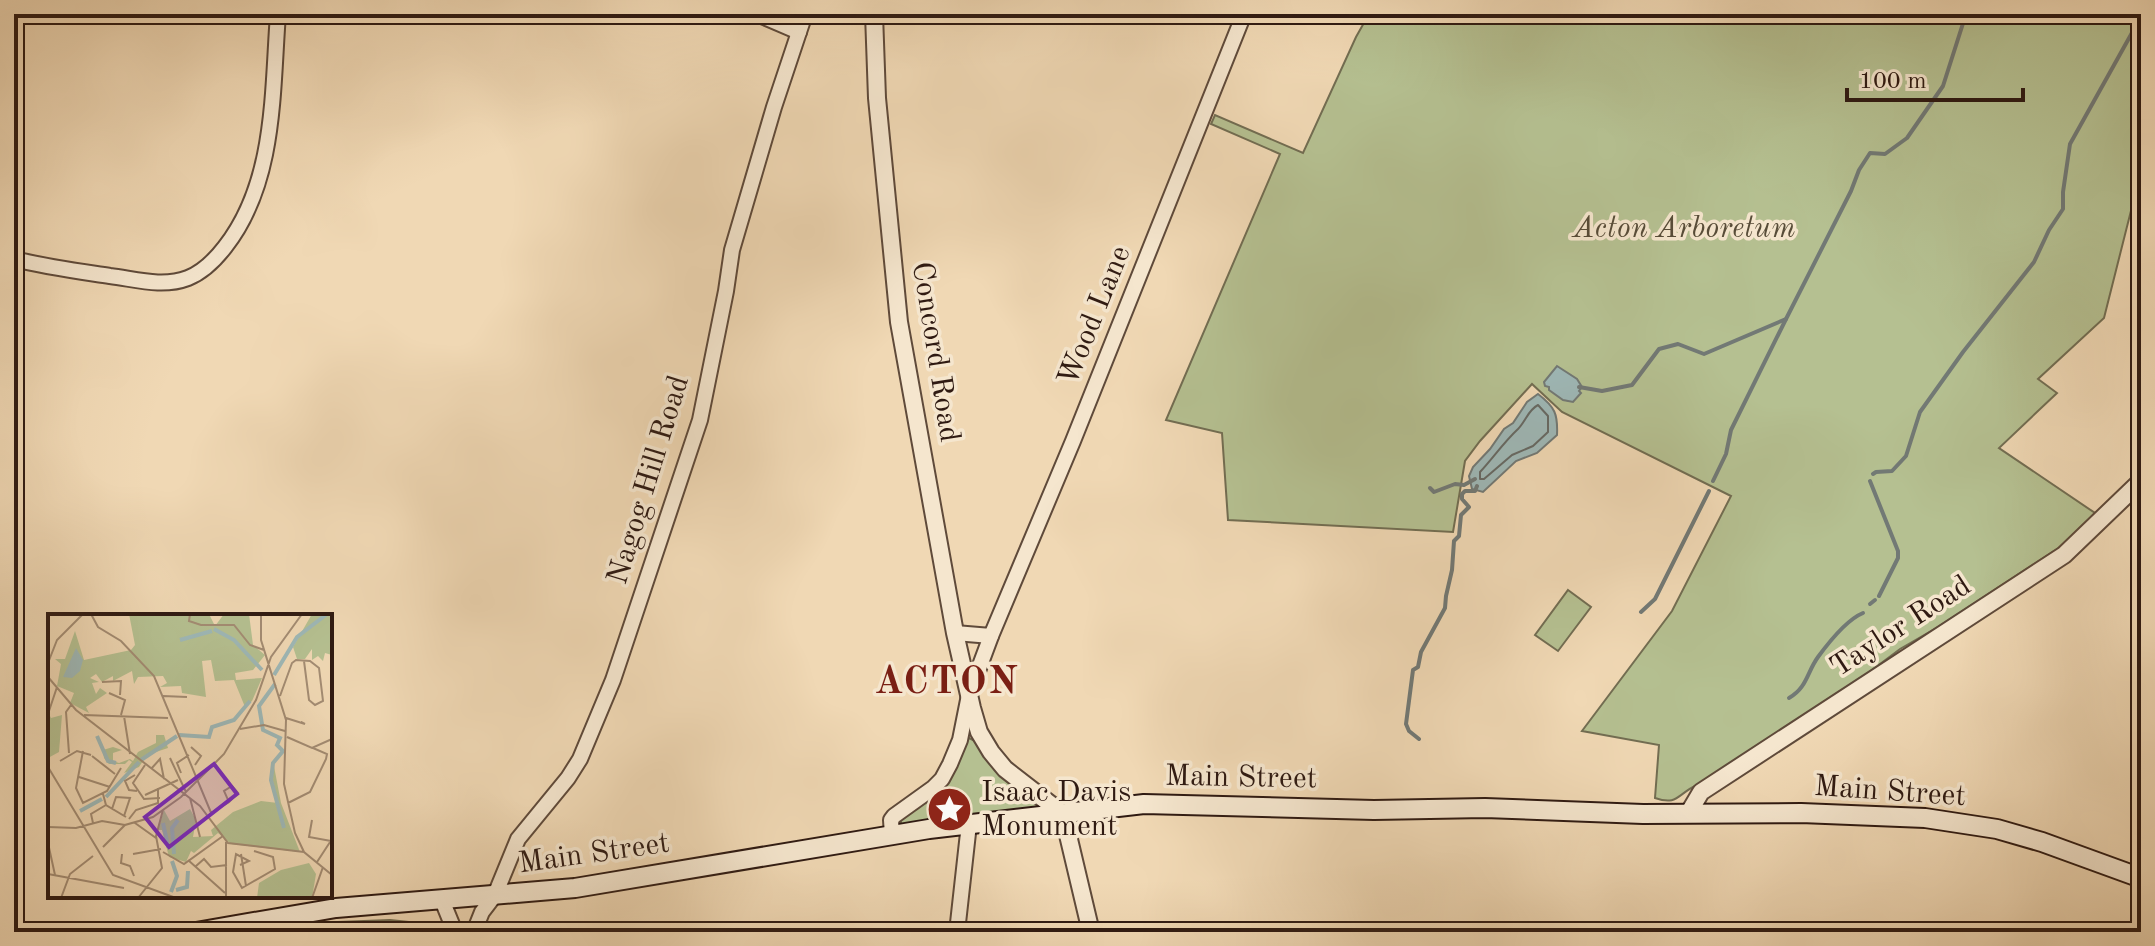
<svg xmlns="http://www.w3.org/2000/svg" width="2155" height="946" font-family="'Old Standard TT',serif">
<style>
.green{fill:#b5c091;stroke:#726d52;stroke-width:2}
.water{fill:#9eb8b7;stroke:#727975;stroke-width:2}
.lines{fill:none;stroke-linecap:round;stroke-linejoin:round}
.shore{stroke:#666964;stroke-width:2}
.stream{stroke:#727975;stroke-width:4}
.minor-casing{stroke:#5f4a3a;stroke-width:18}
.tertiary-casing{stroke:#5f4a3a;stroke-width:20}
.secondary-casing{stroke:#2f1a12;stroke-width:22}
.minor{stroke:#f5e6ce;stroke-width:14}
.tertiary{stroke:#f5e6ce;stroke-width:16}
.secondary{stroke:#f5e6ce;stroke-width:18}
.labels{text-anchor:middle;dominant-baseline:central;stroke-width:7;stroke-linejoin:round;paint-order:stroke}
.park-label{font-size:30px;font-style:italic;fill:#574c38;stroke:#f5e6ce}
.street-label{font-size:30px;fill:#2f1a12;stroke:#f5e6ce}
.poi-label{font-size:30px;fill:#2f1a12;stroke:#f5e6ce;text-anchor:start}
.district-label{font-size:38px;font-weight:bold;letter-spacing:2px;fill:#7a1f14;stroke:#f5e6ce}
.inset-river{fill:none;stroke:#9eb8b7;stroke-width:4}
.inset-road{fill:none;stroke:#a38c73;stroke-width:2}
.view{fill:#7b2cbf;fill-opacity:0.15;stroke:#7b2cbf;stroke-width:4}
.inset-edge{fill:none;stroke:#2f1a12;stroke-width:4}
</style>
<rect width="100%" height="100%" fill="#f0d8b4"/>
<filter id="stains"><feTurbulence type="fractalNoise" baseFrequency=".0025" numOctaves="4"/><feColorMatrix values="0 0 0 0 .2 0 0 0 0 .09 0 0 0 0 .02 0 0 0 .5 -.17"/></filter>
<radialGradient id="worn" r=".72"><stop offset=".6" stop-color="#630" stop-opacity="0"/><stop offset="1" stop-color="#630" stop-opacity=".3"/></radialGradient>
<g class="green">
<path d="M1369,14H2141V171L2104,318L2038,379L2057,393L1999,448L2095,513L2063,545L1938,627L1900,649L1868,673L1697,785C1677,794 1678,806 1655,798L1659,745L1582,731L1672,611L1731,496L1562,412L1532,384L1480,441L1465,461L1453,532L1228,520L1222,433L1166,420L1280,154L1211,124L1215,115L1303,153L1356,37Z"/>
<polygon points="1568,590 1591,607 1558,651 1535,635"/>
<polygon points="969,738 975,741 985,754 1055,810 903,829 900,819"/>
<polygon points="390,920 446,926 448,932 316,932 338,922"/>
</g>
<g class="water">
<polygon points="1557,366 1577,379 1582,387 1579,391 1581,393 1573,402 1563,400 1549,390 1549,387 1545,386 1544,382"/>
<path d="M1538,394C1555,407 1558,414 1557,435L1537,453L1516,461L1483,492L1472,489L1469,476L1473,467L1490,449L1504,429L1513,423L1527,402Z"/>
</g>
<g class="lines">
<path class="shore" d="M1538,405L1548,416V432L1533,446L1512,455L1484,479H1480V472C1493,458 1504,442 1518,429C1526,421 1528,410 1538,405Z"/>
<g class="stream">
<polyline points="1579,387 1602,391 1632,385 1659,349 1678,344 1704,354 1786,319 1851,191 1859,170 1870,153 1885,154 1907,138 1943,86 1966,14"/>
<polyline points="1873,474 1876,472 1892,471 1906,456 1920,412 1963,352 2034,262 2049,230 2063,209 2063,192 2070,144 2138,22 2134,14"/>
<polyline points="1713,481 1726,454 1731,430 1786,319"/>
<polyline points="1870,481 1898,551 1898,558 1879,596"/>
<polyline points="1430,488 1434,492 1455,484 1464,485 1475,479"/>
<polyline points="1870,604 1875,600"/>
<polyline points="1641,612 1655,599 1709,491"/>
<path d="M1789,698C1807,688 1807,672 1818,657C1829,642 1846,620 1863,613"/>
<polyline points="1419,739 1409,731 1406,724 1413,670 1418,667 1421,652 1445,608 1446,596 1452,570 1454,541 1459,536 1461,515 1469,507 1462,499 1462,494 1465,491 1475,491 1477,486"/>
</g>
<defs>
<g id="minor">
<polyline points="479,14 522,14"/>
<polyline points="757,14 799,32"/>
<path d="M14,259C46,267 77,271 110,276C135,279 162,288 188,278C203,272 215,260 225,247C276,182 272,92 278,14"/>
<polyline points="955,633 991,636"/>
<polyline points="892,835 891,820 894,816 933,788 942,779 950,764 960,740 969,695 991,636 1073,441 1244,14"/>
<polyline points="442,900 455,932"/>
<polyline points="474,932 482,912 495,895 518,839 568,778 580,759 613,680 700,420 726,291 732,250 774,107 805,14"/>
<polyline points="957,932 969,824"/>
</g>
<g id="tertiary">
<polyline points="874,14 877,98 899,322 955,633 972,708 979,732 991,752 1005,769 1063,814 1091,932"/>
<polyline points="1688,814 1701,792 2064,555 2141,481"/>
</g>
<polyline id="secondary" points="196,932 336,908 575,888 929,829 1144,804 1374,810 1485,808 1643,814 1801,813 1925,818 1997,829 2042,842 2141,878"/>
</defs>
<use href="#minor" class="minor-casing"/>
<use href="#tertiary" class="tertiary-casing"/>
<use href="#secondary" class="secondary-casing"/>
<use href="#minor" class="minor"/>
<use href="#tertiary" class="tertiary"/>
<use href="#secondary" class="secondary"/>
</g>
<defs>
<symbol id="sight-disc" viewBox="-11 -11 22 22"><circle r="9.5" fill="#8f2418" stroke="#f5e6ce"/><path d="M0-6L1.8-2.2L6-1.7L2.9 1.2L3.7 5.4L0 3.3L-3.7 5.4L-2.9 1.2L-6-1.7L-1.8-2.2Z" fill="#fff"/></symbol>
</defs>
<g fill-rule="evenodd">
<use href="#sight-disc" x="924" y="784" width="51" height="51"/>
</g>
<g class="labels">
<g class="park-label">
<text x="1684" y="229">Acton Arboretum</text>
</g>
<g class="street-label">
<text transform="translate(1095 316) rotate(-68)">Wood Lane</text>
<text transform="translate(935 352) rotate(81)">Concord Road</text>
<text transform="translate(649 480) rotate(-73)">Nagog Hill Road</text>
<text transform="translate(1901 627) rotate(-33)">Taylor Road</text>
<text transform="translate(1241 778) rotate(1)">Main Street</text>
<text transform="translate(1890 792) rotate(4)">Main Street</text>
<text transform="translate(594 854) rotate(-8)">Main Street</text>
</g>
<g class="poi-label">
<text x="981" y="793">Isaac Davis<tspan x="981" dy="34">Monument</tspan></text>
</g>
<g class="district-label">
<text x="947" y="683">ACTON</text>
</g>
</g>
<g transform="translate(48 614)">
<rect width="284" height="284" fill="#f0d8b4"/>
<path d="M81,0H161L167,12L176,0H201L205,31L217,41L205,56L187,59L188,66L214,64L204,87L197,93L186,66L167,67L163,46L154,47L158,83L134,79L133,72L112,73L119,69L115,62L90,63L86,70L84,57L65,67V62L54,68L48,60L42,64L51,68L44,69L48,80L52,74L59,79L38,93L41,99L22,89L26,79L9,72L13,50L7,45H17L27,17L36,46L83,36L87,31ZM264,0H284V41L277,39L275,47L270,42L264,46V35L257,45H249L245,33ZM1,100L3,104L14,101L11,138L0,144ZM108,121H116L120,134L99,141L91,153L76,159L84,148L81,146L77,150H61L56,144L55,136L65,133L74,136L65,139V147L71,149L82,145L85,147L90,138L108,129ZM225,147L233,189L252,238L183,230L170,219L146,239L143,237L138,248L121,243L114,216H110L116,196L122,207L142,195L148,206L145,223L165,222L163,216L185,198L213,187L230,189L223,165ZM261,249L268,260L264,284H209L211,269L233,256Z" fill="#b5c091"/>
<path d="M28,34L35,46L32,57L24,64L15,63Z" fill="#9eb8b7"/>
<path class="inset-river" d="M166,15L186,26L214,56M132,26L164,17M226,61L249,23L279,0M227,70L211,92L215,116L232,124L229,131L235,137L225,149L223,166L236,214M131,121L161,123L164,113L186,106L202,87M49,122L60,147L68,149M93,146L129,122M58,183L91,148M32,197L54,185M115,209L120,232L127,233M126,240L124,214L130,206M128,276L139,273L140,257M123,278L129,262L124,247"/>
<path class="inset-road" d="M43,0L50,13L73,27L106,62L164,201M142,0L141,7L153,11H186L202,31L216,36M213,0V26L238,106L236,170L247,219L256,238L284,261M0,49L9,26L35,0M0,63L28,96L152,192L180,229L256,238M54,68L73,67L72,81M61,79L77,86L73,101M115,82L139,83M232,82L244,49L248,46L262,47L271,54L275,87L267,91L261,86L256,47M0,100L9,73M36,101L120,104M76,102L82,140M238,104L257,110L253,108M192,115L216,111L237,117M239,123L264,134L284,125M143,133L153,142L147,151M35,137L28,174L35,189L59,177L73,154M21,139L18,98L23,91M44,142L67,160M122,144L138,178M12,147L29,137L43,141M97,151L85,169L96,185L112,184M0,153L65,261L128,284M103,155L112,145L116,165M133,159L129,149L141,141M87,161L77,167L81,176L89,177M31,163L62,173M55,180L58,191L78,203M97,181L130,166M142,184L152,223M240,189L262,178L278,145L279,140L265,134M64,195L68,183L82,184L76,202M163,199L181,188L176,177L184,172L190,179L181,188M81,205L88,196L110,189V174M264,206L261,223L283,227M45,209L43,200L58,191M87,209L108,224M0,213L28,214L54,207L77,211M0,229L7,261M55,233L77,211L105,203L133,183L176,140L208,86L223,43L254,0M115,238L136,250L175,222M74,240L73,249L82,252L86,262M85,240L113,235M193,240L198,272M140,246L177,279M269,248L284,225M192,251L201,247L188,240L185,258L194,274L227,255L225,243L206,237M148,252L156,245L163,253L179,251M0,260L76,274M13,284L22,260L45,242M90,284L114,254L108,222L115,196M178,284V228M264,284L275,253"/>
<path class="view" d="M166,150L189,180L121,233L97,203Z"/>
<rect width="284" height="284" class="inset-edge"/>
</g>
<rect width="2155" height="946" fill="none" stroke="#f0d8b4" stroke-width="48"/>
<rect x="16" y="16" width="2123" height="914" fill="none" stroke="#2f1a12" stroke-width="4"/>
<rect x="24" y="24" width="2107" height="898" fill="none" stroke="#2f1a12" stroke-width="2"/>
<path d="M1847 88v12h176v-12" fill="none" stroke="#2f1a12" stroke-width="4"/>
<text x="1859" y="88" font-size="24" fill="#2f1a12" stroke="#f5e6ce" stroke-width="6" paint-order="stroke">100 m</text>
<rect width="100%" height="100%" filter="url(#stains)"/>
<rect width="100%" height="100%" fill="url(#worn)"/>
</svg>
